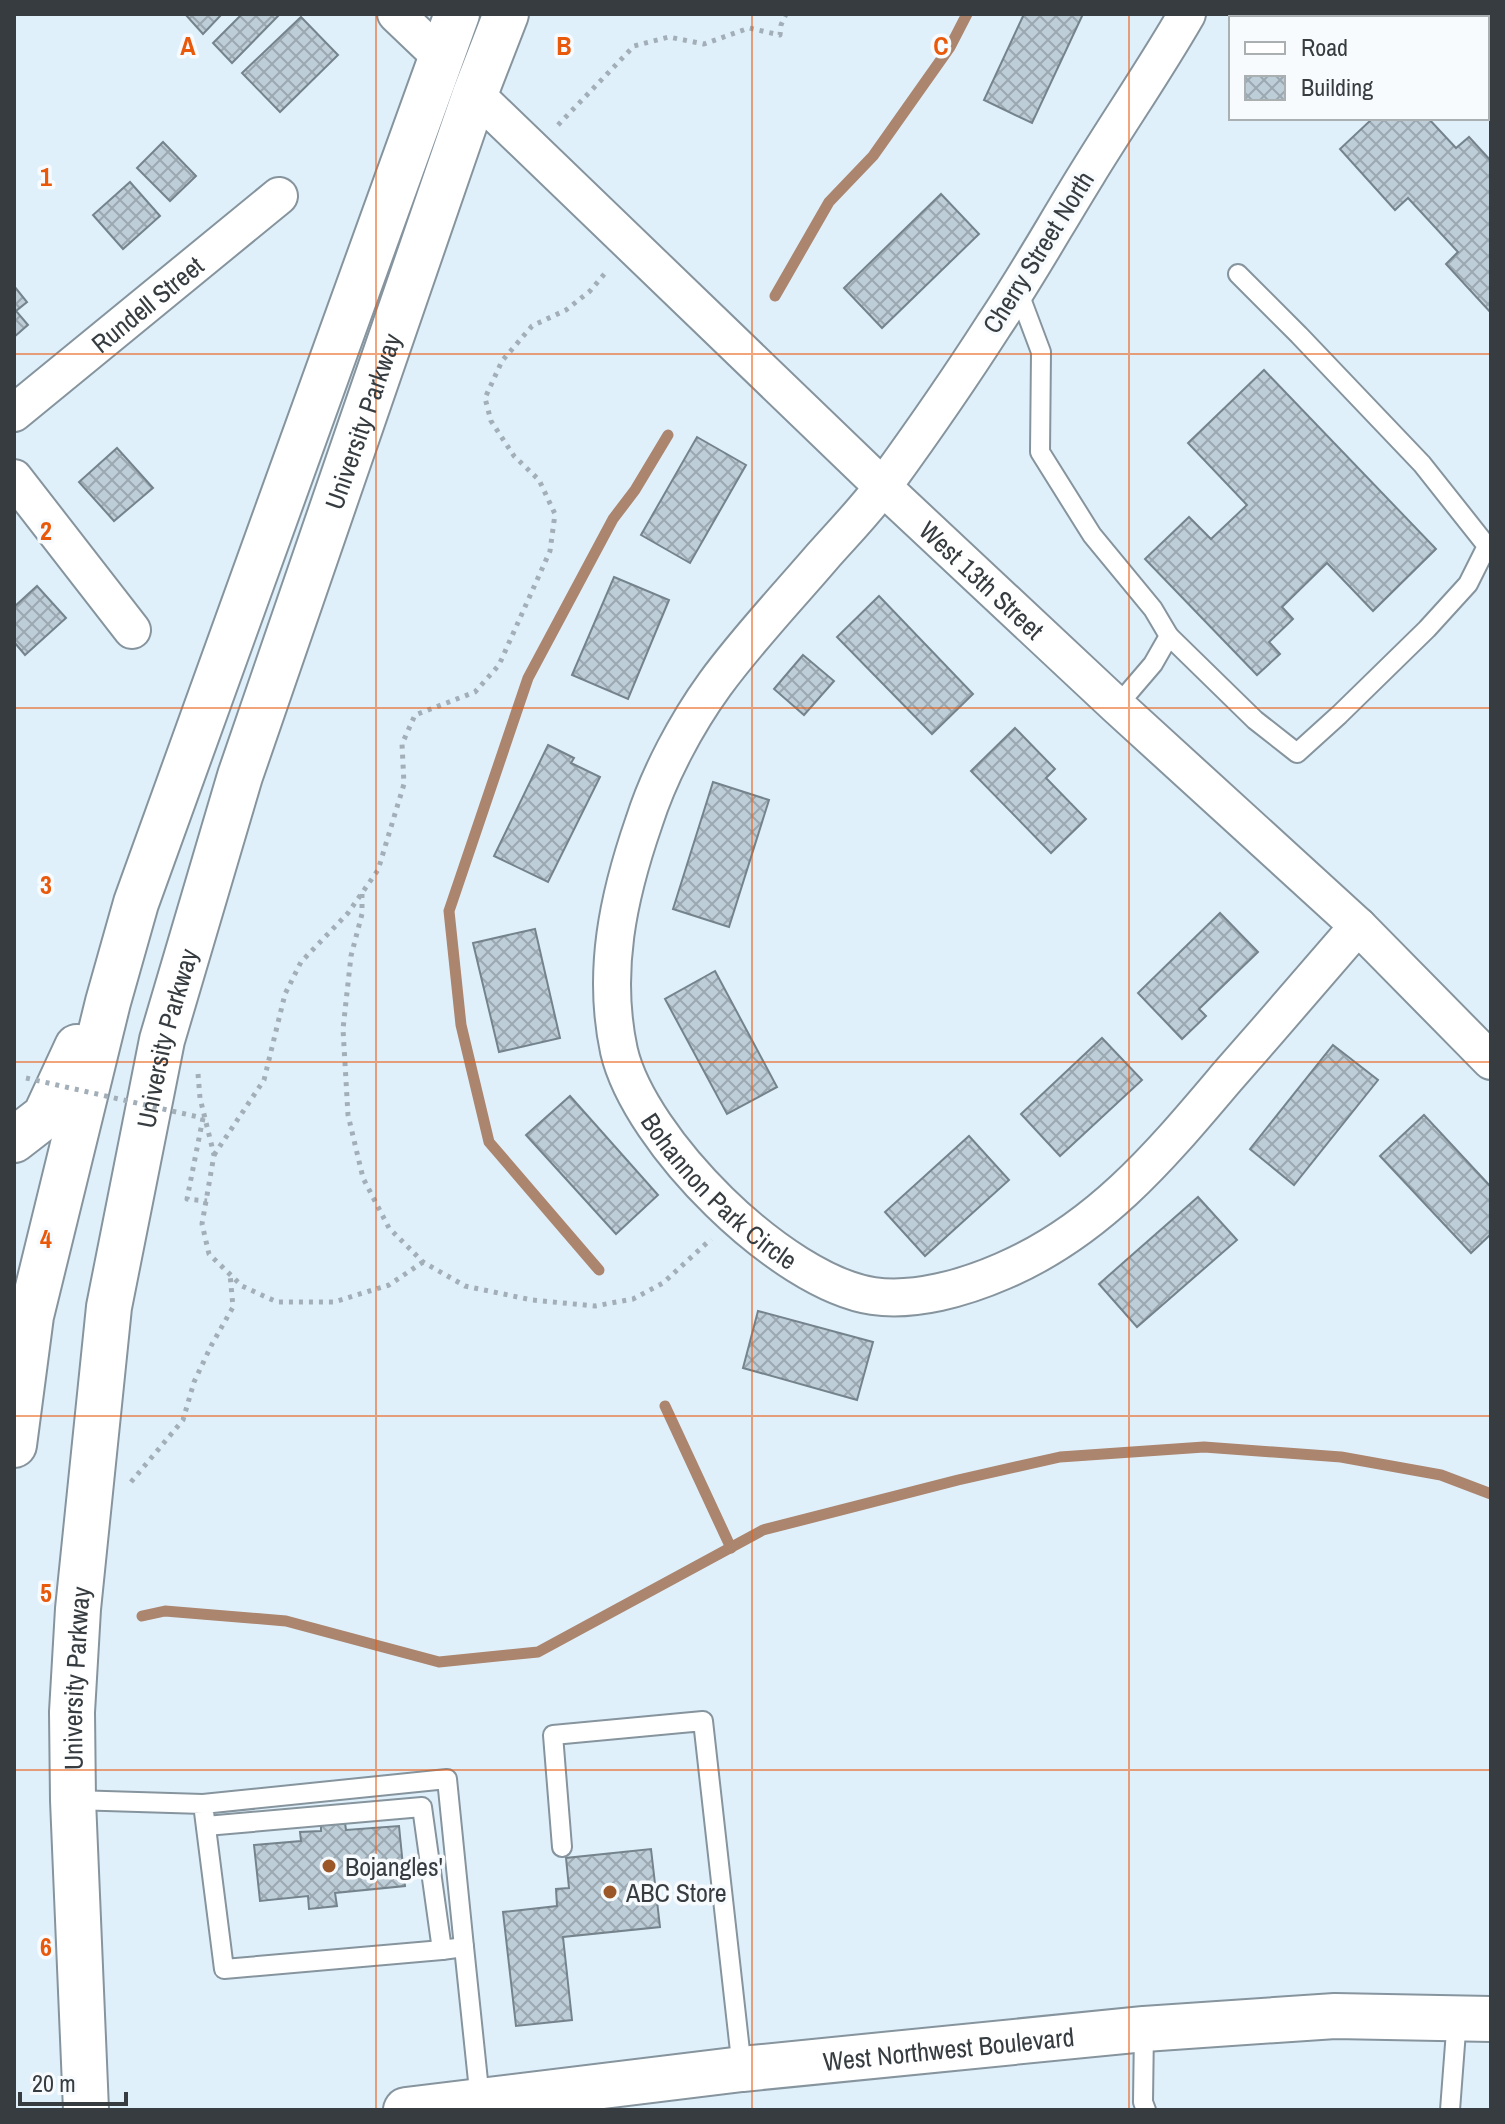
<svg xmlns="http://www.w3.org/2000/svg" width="1505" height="2124" font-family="'Archivo Narrow',sans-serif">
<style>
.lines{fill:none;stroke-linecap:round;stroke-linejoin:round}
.stream{stroke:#ab856e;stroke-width:11}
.building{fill:url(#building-cross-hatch);stroke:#74838c;stroke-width:2}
.lane-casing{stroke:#86949e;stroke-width:22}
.street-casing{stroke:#86949e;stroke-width:40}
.secondary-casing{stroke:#86949e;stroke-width:48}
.primary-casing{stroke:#86949e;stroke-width:48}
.path{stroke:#a3afb8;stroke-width:5;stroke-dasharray:4 6;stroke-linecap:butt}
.lane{stroke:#fff;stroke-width:18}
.street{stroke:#fff;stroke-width:36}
.secondary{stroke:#fff;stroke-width:44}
.primary{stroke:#fff;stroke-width:44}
.path-bridge{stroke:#a3afb8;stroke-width:5;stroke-dasharray:4 6;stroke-linecap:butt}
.grid{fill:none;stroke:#e8590c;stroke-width:2;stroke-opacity:0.55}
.poi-dot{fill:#9b5728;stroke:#f8fbfd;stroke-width:3}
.labels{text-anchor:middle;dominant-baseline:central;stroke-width:7;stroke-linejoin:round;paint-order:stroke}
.street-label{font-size:26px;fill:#363c40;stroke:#f8fbfd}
.poi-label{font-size:26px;fill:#363c40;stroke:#f8fbfd;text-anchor:start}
.grid-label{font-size:26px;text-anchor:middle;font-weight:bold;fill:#e8590c;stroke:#f8fbfd;stroke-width:7;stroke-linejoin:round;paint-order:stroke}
</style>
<defs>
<pattern id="building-cross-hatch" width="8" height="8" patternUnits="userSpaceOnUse" patternTransform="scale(2)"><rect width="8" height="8" fill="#beced8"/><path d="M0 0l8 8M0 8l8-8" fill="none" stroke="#9ba8b1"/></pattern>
</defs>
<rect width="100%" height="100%" fill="#e0f0fb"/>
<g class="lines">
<g class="stream">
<polyline points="775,296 829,202 873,156 950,47 967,14"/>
<polyline points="599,1270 489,1142 461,1025 449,911 528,678 613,519 635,490 668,435"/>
<polyline points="665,1406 731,1548"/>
<polyline points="142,1616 165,1611 286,1621 439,1662 538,1652 763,1530 958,1480 1060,1457 1204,1447 1341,1457 1441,1475 1491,1494"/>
</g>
</g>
<g class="building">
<polygon points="185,14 222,14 203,34"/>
<polygon points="242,14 280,14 232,63 213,43"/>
<polygon points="1024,14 1083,14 1032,123 984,100"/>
<polygon points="301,17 338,55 280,112 242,73"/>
<polygon points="1373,118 1428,118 1456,148 1469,137 1491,161 1491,313 1446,264 1458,252 1408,198 1395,210 1340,149"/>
<polygon points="163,142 196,176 170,201 137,168"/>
<polygon points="130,182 160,216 123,249 93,215"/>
<polygon points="941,194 979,234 882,328 844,288"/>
<polygon points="14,286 27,302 16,311 28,325 14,337"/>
<polygon points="1264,370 1436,549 1373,611 1327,563 1282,607 1293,619 1269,642 1280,654 1257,675 1145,559 1189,517 1211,539 1247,505 1188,443"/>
<polygon points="697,437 746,465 690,563 641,535"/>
<polygon points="117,448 153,488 114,521 79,482"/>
<polygon points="614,577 669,600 628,699 572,675"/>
<polygon points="37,586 66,618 25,655 14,642 14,607"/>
<polygon points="879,596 973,694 932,734 837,637"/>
<polygon points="803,655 834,681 804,715 774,689"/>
<polygon points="1015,728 1055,769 1046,778 1086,819 1051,853 971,771"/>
<polygon points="548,745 574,758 571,763 600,777 548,882 494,856"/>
<polygon points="713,782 769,800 729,927 673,909"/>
<polygon points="1220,913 1258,952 1199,1009 1206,1016 1182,1039 1138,993"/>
<polygon points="535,929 560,1038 499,1052 473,943"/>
<polygon points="715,971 777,1087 727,1114 665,999"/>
<polygon points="1102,1038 1142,1080 1060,1156 1021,1114"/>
<polygon points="1333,1045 1378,1080 1294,1185 1250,1149"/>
<polygon points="570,1096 658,1195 616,1234 526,1135"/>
<polygon points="1424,1115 1491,1187 1491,1234 1471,1253 1380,1156"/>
<polygon points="969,1136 1009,1180 925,1256 885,1212"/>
<polygon points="1198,1197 1237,1240 1137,1327 1099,1284"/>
<polygon points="758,1311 873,1342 857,1400 743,1368"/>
<polygon points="345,1823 346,1830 399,1826 405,1886 335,1893 337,1906 309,1909 308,1896 260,1901 254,1845 301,1841 300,1832 321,1831 321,1825"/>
<polygon points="651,1849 660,1927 563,1937 572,2020 516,2026 503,1912 557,1906 556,1889 569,1888 566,1858"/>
</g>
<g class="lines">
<defs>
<g id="lane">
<polyline points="1349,18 1353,14"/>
<polyline points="1017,288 1041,352 1040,452 1092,535 1153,609 1169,636 1153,664 1117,706"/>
<polyline points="1169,636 1255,720 1297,753 1339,715 1427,629 1468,584 1487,546 1422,464 1299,335 1238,274"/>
<polyline points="73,1800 203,1804 447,1779 464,1947 442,1950 224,1969 203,1804"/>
<polyline points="206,1826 422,1807 442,1950"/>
<polyline points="562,1847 553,1735 703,1721 742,2069"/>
<polyline points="464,1947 480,2100"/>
<polyline points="1144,2029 1143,2102 1146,2110"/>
<polyline points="1450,2110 1457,2018"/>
</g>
<g id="street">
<polyline points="396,14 441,57"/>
<path id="s1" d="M1187,14C1156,68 1120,120 1087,174C1056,224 1027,276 994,325C960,378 924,430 887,481C868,508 844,532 822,557C786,599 747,640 715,684C686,724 659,775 644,822C618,897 602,972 619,1051C640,1141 781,1282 873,1296C915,1302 964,1288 1003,1271C1099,1230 1161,1155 1227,1077C1271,1027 1314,977 1358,926"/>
<path id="s2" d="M475,94L883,487L1117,706L1358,926L1491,1061"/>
<path id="s3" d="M14,413L279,196"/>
<polyline points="14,478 132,630"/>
</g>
<g id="secondary">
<path id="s4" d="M406,2110L742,2069L1144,2029L1335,2016L1491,2019"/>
</g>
<g id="primary">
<polyline points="14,1140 45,1116 77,1047"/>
<polyline points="14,1445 31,1316 108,1002 136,903 457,14"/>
<path id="s5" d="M86,2110L73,1800L72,1712L78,1609L109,1307L162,1040L240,776L475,94L506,14"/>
</g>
</defs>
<use href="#lane" class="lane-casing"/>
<use href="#street" class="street-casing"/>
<use href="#secondary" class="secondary-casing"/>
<use href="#primary" class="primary-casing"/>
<g class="path">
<polyline points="558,125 634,46 669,37 704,44 749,28 780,35 781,25 786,14"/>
<polyline points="362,894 362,914 351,956 343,1029 348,1115 363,1178 389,1228 423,1262 465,1286 532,1300 595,1306 633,1299 663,1283 711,1239"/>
<polyline points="198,1074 200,1098 214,1155 202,1224 209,1254 242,1286 277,1302 334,1302 389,1285 423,1262"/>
<polyline points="203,1118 187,1199 207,1201"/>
<polyline points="214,1155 264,1080 285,994 301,962 348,913 378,870 404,784 402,744 415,715 475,692 499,665 550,551 555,514 539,480 514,456 491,421 485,398 502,361 532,326 566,310 590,291 607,271"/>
<polyline points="131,1482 183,1420 194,1382 211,1346 233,1307 230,1274"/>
</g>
<use href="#lane" class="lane"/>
<use href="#street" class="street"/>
<use href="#secondary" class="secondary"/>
<use href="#primary" class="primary"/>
<polyline class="path-bridge" points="26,1078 203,1118"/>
</g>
<path class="grid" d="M376,14V2110M752,14V2110M1129,14V2110M14,354H1491M14,708H1491M14,1062H1491M14,1416H1491M14,1770H1491"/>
<g class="poi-dot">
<circle cx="329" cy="1866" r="8"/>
<circle cx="610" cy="1892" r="8"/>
</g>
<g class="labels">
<g class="street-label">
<text transform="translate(1038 252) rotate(-58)">Cherry Street North</text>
<text stroke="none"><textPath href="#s3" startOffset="172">Rundell Street</textPath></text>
<text stroke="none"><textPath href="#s5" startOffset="1728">University Parkway</textPath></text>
<text stroke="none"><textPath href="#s2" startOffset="702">West 13th Street</textPath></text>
<text stroke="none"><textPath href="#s5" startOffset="1080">University Parkway</textPath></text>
<text stroke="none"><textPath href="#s1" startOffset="1386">Bohannon Park Circle</textPath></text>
<text stroke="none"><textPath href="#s5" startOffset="432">University Parkway</textPath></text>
<text stroke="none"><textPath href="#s4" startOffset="546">West Northwest Boulevard</textPath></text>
</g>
<g class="poi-label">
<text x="345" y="1866">Bojangles'</text>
<text x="626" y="1892">ABC Store</text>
</g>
</g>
<g class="grid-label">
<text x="188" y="55">A</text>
<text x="564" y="55">B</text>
<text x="941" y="55">C</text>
<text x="46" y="186">1</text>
<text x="46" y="540">2</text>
<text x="46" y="894">3</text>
<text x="46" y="1248">4</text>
<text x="46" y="1602">5</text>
<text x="46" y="1956">6</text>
</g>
<rect width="1505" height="2124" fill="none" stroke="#363c40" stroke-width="32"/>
<rect x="1229" y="16" width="260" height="104" fill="#f8fbfd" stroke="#aaafb1" stroke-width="2"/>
<rect x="1245" y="42" width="40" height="12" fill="#ffffff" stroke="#aaafb1" stroke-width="2"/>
<text x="1301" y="56" font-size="24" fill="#363c40">Road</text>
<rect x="1245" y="76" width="40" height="24" fill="url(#building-cross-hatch)" stroke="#aaafb1" stroke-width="2"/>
<text x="1301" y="96" font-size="24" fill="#363c40">Building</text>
<path d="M20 2092v12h106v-12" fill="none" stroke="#363c40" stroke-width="4"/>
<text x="32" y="2092" font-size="24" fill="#363c40" stroke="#f8fbfd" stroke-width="6" paint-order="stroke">20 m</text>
</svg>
